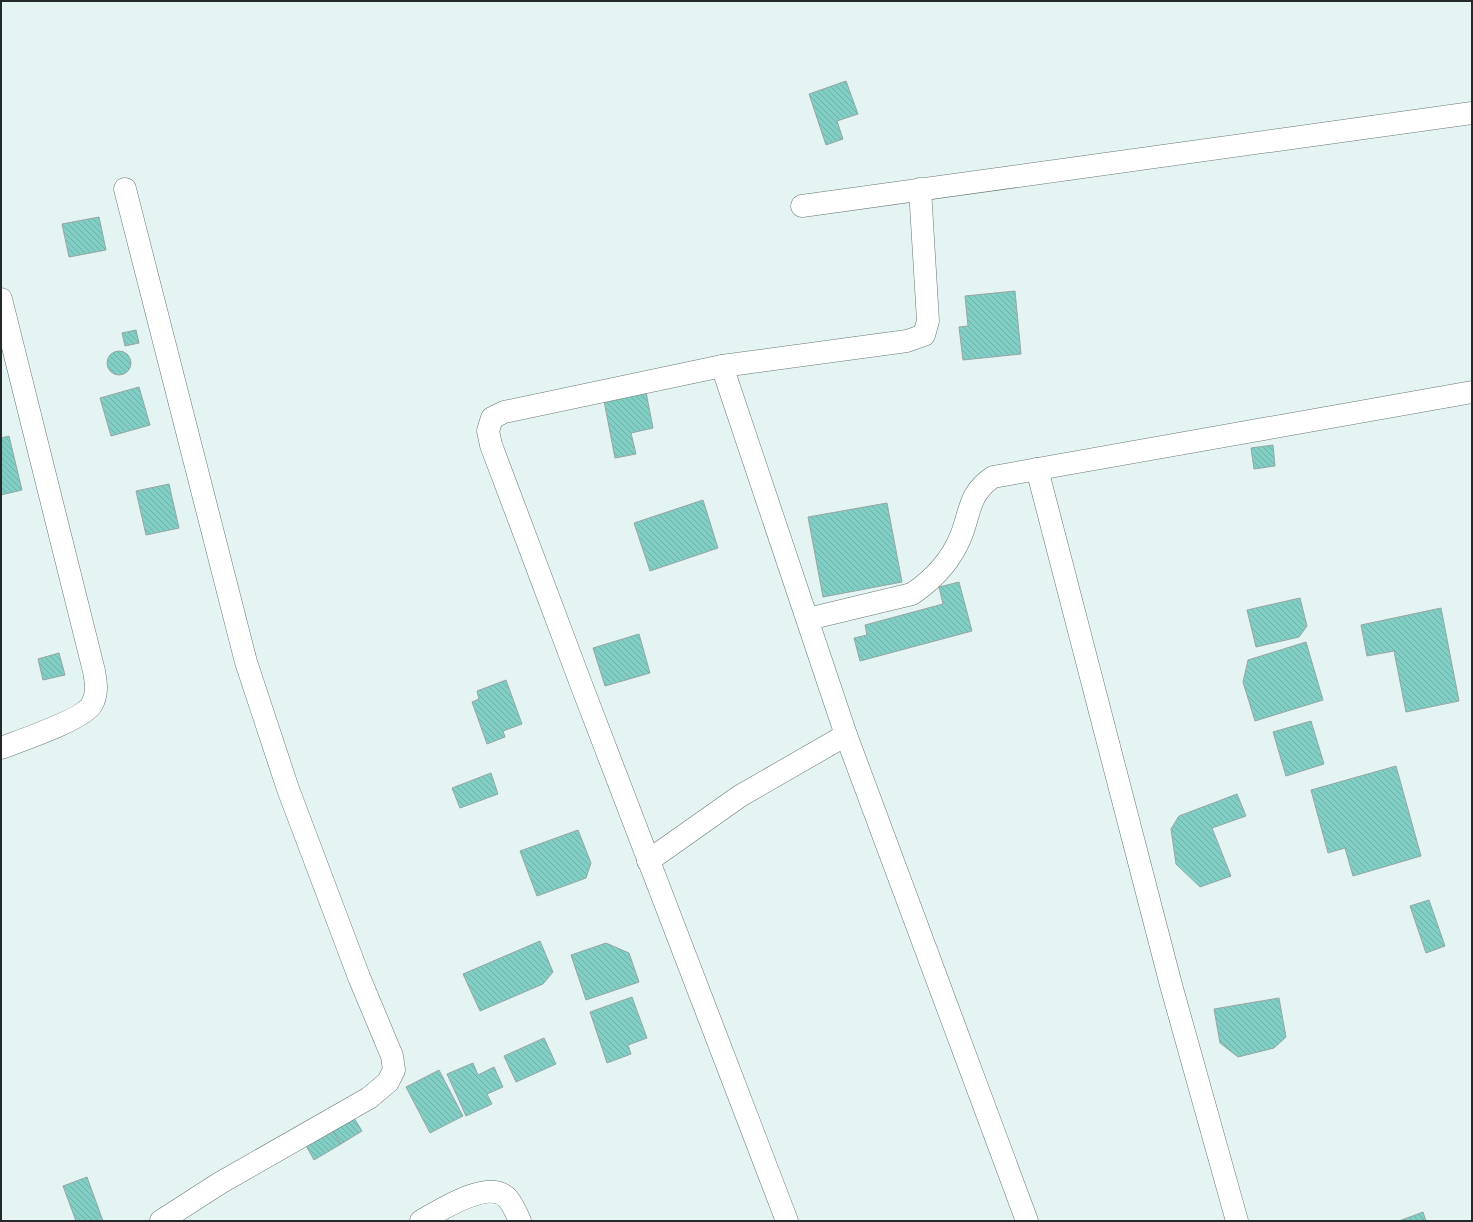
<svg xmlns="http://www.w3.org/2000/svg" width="1473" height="1222" font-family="Arial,sans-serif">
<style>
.building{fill:url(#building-back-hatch);stroke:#97a6a3}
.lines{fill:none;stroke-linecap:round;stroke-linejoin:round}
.street-casing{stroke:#687673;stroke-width:23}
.street{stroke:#fff;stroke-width:22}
</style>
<defs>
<pattern id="building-back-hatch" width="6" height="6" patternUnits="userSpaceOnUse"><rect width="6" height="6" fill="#81cec4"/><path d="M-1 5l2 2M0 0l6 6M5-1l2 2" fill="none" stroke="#6fb1a8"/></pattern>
</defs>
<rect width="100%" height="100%" fill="#e4f4f2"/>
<g class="building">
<polygon points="846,81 858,114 837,121 843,139 826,145 809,94"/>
<polygon points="99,217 106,250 69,257 62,224"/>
<polygon points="1015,291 1021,354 963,360 959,327 968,326 965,296"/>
<polygon points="136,330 139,343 125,346 122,333"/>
<circle cx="119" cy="363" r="12"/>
<polygon points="139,387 150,425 111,436 100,398"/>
<polygon points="646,392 653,428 631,433 636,454 615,458 604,401"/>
<polygon points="9,436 22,490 1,495 1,438"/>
<polygon points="1273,445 1275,466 1254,469 1251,448"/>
<polygon points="169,484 179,528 146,535 136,491"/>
<polygon points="703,500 718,548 650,571 634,523"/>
<polygon points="887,503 902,582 823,597 808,517"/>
<polygon points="959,582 972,631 860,661 854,638 867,635 865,625 943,604 939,587"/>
<polygon points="1300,598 1307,626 1299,637 1256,647 1247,610"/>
<polygon points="1441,608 1459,701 1406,712 1394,651 1367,656 1361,625"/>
<polygon points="639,634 650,673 605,686 593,648"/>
<polygon points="1306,642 1323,700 1255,721 1243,682 1248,660"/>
<polygon points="59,653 65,675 43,680 38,659"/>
<polygon points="506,680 522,724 503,731 505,737 487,744 472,702 479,699 477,691"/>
<polygon points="1311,721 1324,764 1286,776 1273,732"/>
<polygon points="1396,766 1421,856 1353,876 1345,848 1328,853 1311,790"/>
<polygon points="491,773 498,794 460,808 452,788"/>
<polygon points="1237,794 1246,816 1212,828 1231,876 1200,887 1176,864 1171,829 1179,816"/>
<polygon points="578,830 591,863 586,878 537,896 520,851"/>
<polygon points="1429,900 1445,946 1426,953 1410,906"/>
<polygon points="540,941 553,972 543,984 480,1011 463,974"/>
<polygon points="606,943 629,953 639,982 586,1000 571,955"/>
<polygon points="632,997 647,1038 628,1045 631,1054 607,1063 590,1012"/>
<polygon points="1279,998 1286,1037 1274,1048 1238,1057 1220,1043 1214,1009"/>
<polygon points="544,1038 556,1064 516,1082 504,1056"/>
<polygon points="473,1063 478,1075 494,1067 503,1087 487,1094 492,1104 466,1116 447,1074"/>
<polygon points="439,1070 463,1116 430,1133 406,1087"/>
<polygon points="351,1113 362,1131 341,1144 330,1127"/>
<polygon points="330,1127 341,1144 314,1160 303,1140"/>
<polygon points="87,1177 103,1221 76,1221 63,1186"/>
<polygon points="1423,1212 1426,1221 1399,1221"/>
</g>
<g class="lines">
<defs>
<g id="street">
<polyline points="125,189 246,662 288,789 359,977 392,1056 394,1070 388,1082 369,1098 220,1183 161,1221"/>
<polyline points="802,206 1472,113"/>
<path d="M1,299L94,671C96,683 98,693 92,704C85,719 19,741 1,748"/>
<polyline points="722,366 846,735 1027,1221"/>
<polyline points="1037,469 1171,985 1237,1221"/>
<path d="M808,619L912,594C934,579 951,561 961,536C971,511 968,494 993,477L1472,392"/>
<polyline points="648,861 740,796 846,735"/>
<path d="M421,1221C439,1211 490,1177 508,1199C513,1205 517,1214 520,1221"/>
<polyline points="787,1221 581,684 491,445 488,431 492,418 504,412 722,366 907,341 924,335 928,321 920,189"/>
</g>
</defs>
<use href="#street" class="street-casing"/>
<use href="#street" class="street"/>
</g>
<rect width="1473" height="1222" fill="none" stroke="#232928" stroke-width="4"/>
</svg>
